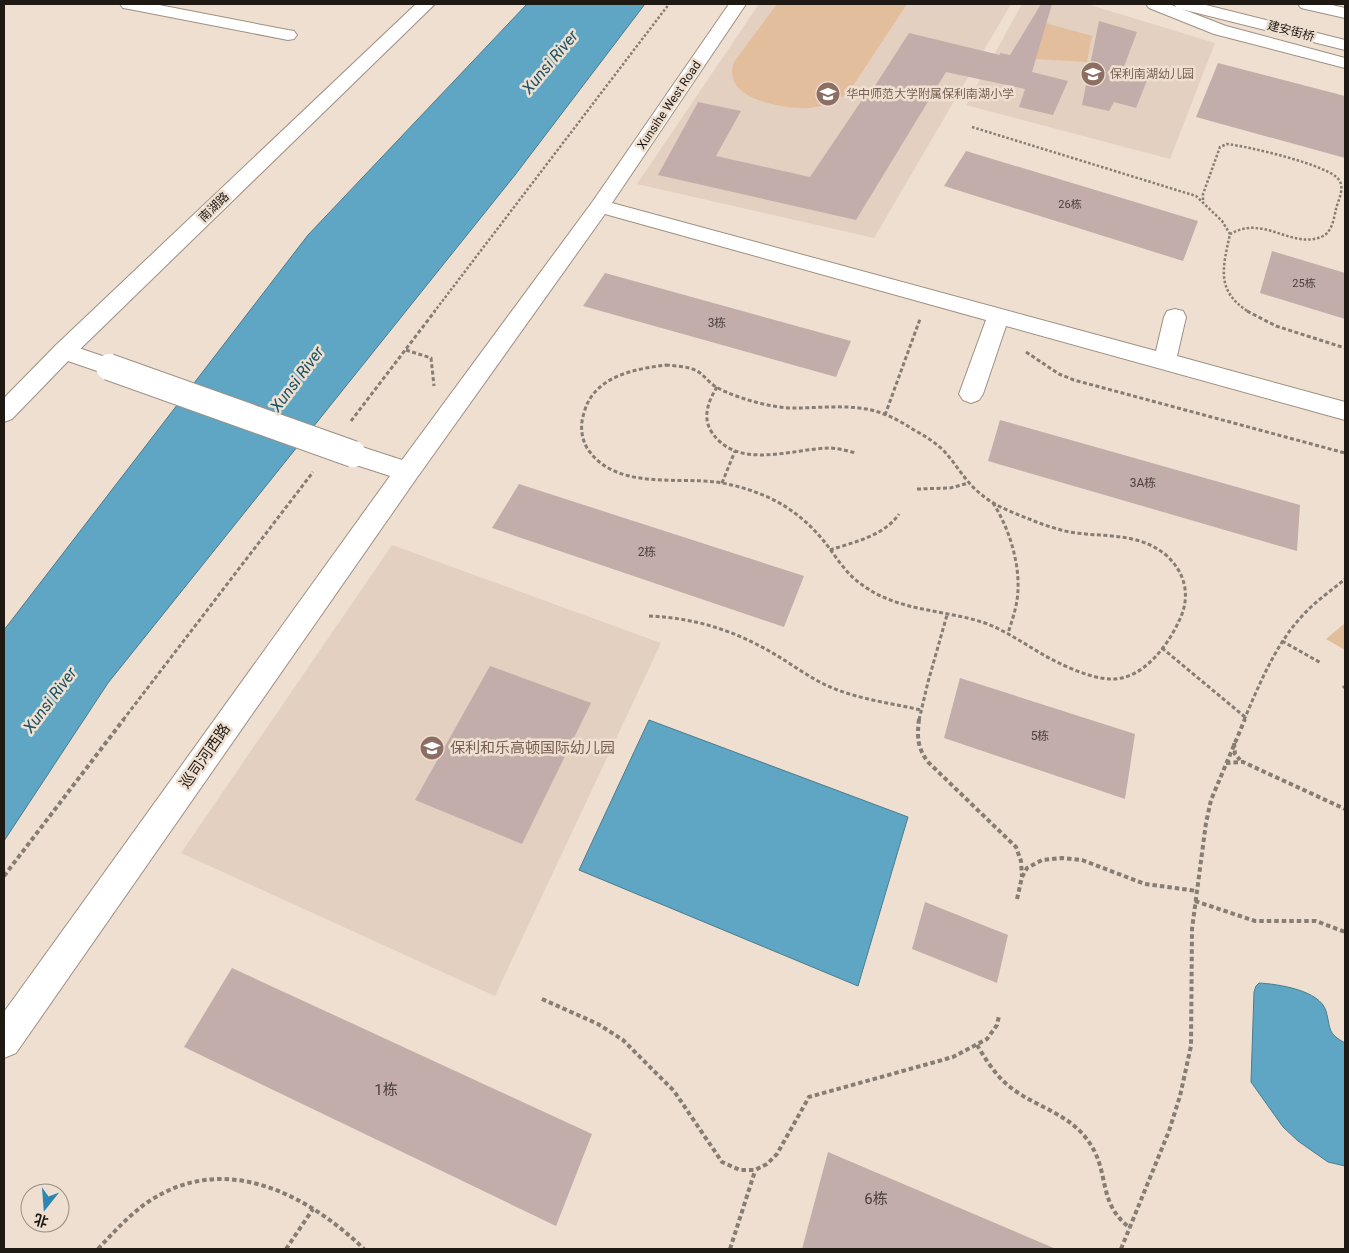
<svg xmlns="http://www.w3.org/2000/svg" width="1349" height="1253" font-family="Roboto,'Noto Sans SC',sans-serif">
<style>
.education{fill:#e4d0c1}
.green{fill:#e2be9d}
.water{fill:#5ea6c3;stroke:#4b7c8e}
.building{fill:#c3adaa}
.lines{fill:none;stroke-linecap:round;stroke-linejoin:round}
.minor-casing{stroke:#9e9082;stroke-width:2}
.major-casing{stroke:#9e9082;stroke-width:2}
.path-far2{stroke:#877d73;stroke-width:2.5;stroke-dasharray:2.5 2;stroke-linecap:butt}
.path-far1{stroke:#877d73;stroke-width:3;stroke-dasharray:4 2.5;stroke-linecap:butt}
.path{stroke:#877d73;stroke-width:4;stroke-dasharray:4.5 3;stroke-linecap:butt}
.minor{fill:#fff;fill-rule:evenodd}
.major{fill:#fff;fill-rule:evenodd}
.minor-bridge-casing{stroke:#9e9082;stroke-width:28;stroke-linecap:butt}
.minor-bridge{stroke:#fff;stroke-width:26}
.labels{text-anchor:middle;dominant-baseline:central;stroke-width:5;stroke-linejoin:round;paint-order:stroke}
.far-number-label{font-size:11px;fill:#483e3a}
.far-street-label{font-size:12px;fill:#1f1914;stroke:#eedfd0}
.far-education-label{font-size:12px;fill:#785e54;stroke:#eedfd0;text-anchor:start}
.number-label{font-size:12px;fill:#483e3a}
.education-label{font-size:15px;fill:#785e54;stroke:#eedfd0;text-anchor:start}
.street-label{font-size:15px;fill:#1f1914;stroke:#eedfd0}
.near-number-label{font-size:15px;fill:#483e3a}
.water-label{font-size:16px;font-style:italic;fill:#165166;stroke:#eedfd0}
</style>
<rect width="100%" height="100%" fill="#eedfd0"/>
<g class="education">
<polygon points="759,4 1011,4 874,238 637,184"/>
<polygon points="1022,4 1087,4 1215,43 1170,159 966,105"/>
<polygon points="392,545 661,643 495,996 181,853"/>
</g>
<g class="green">
<path d="M777,4H907L849,92C837,101 824,106 810,108C785,110 720,99 734,62Z"/>
<polygon points="1035,20 1092,36 1087,62 1035,59"/>
<polygon points="1345,623 1345,650 1326,639"/>
</g>
<g class="water">
<polygon points="527,4 645,4 515,175 108,683 4,841 4,630 308,235"/>
<polygon points="649,720 908,817 858,986 579,870"/>
<path d="M1259,983C1277,984 1320,990 1326,1011C1331,1029 1327,1033 1345,1043V1166L1328,1162L1298,1141L1283,1127L1251,1082L1254,992L1256,986Z"/>
</g>
<g class="building">
<polygon points="1041,4 1052,4 1032,72 1068,81 1053,115 1019,107 1025,89 946,72 856,220 658,175 698,102 741,111 716,156 810,177 866,94 869,95 909,33 1000,55 1000,53 1010,55"/>
<polygon points="1099,21 1137,32 1122,72 1148,78 1136,108 1114,102 1109,111 1082,105"/>
<polygon points="1218,63 1345,96 1345,158 1196,117"/>
<polygon points="966,151 1198,221 1183,261 944,186"/>
<polygon points="1272,251 1345,273 1345,319 1260,293"/>
<polygon points="605,273 851,341 836,377 583,306"/>
<polygon points="1000,420 1300,505 1297,551 988,461"/>
<polygon points="519,484 804,576 784,627 492,528"/>
<polygon points="490,666 591,703 522,844 415,800"/>
<polygon points="960,678 1135,734 1125,799 944,738"/>
<polygon points="925,902 1008,935 997,983 912,949"/>
<polygon points="232,968 592,1134 556,1226 184,1047"/>
<polygon points="828,1152 1056,1249 802,1249"/>
</g>
<g class="lines">
<defs>
<g id="minor">
<polygon points="120,4 154,4 288,30 294,31 297,35 294,39 288,40 129,9 123,8"/>
<polygon points="729,4 746,4 612,203 1156,351 1164,317 1167,311 1175,309 1183,311 1186,317 1177,356 1345,402 1345,420 1006,326 983,394 979,400 971,403 963,400 959,394 986,320 605,214 416,479 16,1053 4,1058 4,1012 390,476 344,461 341,454 344,447 353,444 402,460 593,201"/>
<polygon points="1146,4 1169,4 1226,26 1345,58 1345,68 1214,34 1149,8"/>
<polygon points="1298,4 1328,4 1345,8 1345,18 1301,8"/>
<polygon points="64,343 117,361 121,367 117,373 109,375 56,357 53,351 56,345"/>
</g>
<g id="major">
<polygon points="416,4 435,4 72,357 12,419 4,422 4,398 56,345"/>
<polygon points="1174,4 1202,4 1345,40 1345,50 1177,8"/>
</g>
</defs>
<use href="#minor" class="minor-casing"/>
<use href="#major" class="major-casing"/>
<g class="path-far2">
<path d="M972,127L1196,196L1222,221L1230,234C1223,267 1215,291 1249,312"/>
<path d="M1203,200V194L1220,147L1227,144C1246,146 1330,165 1339,180C1345,188 1338,201 1336,209C1334,218 1332,232 1323,236C1301,247 1277,229 1256,228C1246,227 1238,230 1230,234"/>
<polyline points="434,312 669,4"/>
</g>
<g class="path-far1">
<polyline points="1247,311 1276,326 1345,348"/>
<polyline points="406,350 431,358 434,386"/>
<polyline points="1026,352 1059,374 1074,380 1345,453"/>
<path d="M666,365C675,366 686,366 695,370C702,373 706,379 712,384C721,391 733,395 745,399C761,404 778,408 795,408C821,408 849,404 875,411C889,415 902,422 914,430C925,436 935,442 944,451C957,465 966,483 982,495C996,507 1017,514 1034,521C1047,526 1061,531 1076,533C1108,537 1139,533 1166,555C1186,573 1191,597 1179,621C1167,647 1142,680 1111,679C1091,679 1059,664 1042,654C1023,643 1006,631 985,623C943,609 898,612 861,584C845,573 835,555 823,540C809,523 792,509 772,499C755,491 736,485 716,482C675,477 614,490 587,448C581,437 580,425 584,413C593,377 633,369 666,365Z"/>
<path d="M717,387C709,400 702,416 711,431C736,471 791,449 829,448C838,448 847,451 856,453"/>
<polyline points="885,415 920,319"/>
<polyline points="351,421 435,311"/>
<polyline points="722,483 735,451"/>
<polyline points="917,489 950,488 969,483"/>
<path d="M993,503C1008,526 1019,560 1018,588C1018,603 1013,618 1008,633"/>
<path d="M830,550C854,542 884,536 899,514"/>
<path d="M649,616C696,618 736,631 776,655C793,665 810,678 828,686C857,699 890,703 921,710"/>
<polyline points="1282,641 1321,663"/>
<polyline points="1162,648 1245,717"/>
<polyline points="1343,686 1345,688"/>
<polyline points="123,720 313,472"/>
<polyline points="919,720 928,682 947,615"/>
<path d="M1244,720C1260,683 1276,643 1304,614C1316,601 1332,590 1345,579"/>
</g>
<g class="path">
<path d="M919,719C917,737 917,747 928,762L1016,847L1021,861L1022,877"/>
<polyline points="1234,743 1235,754 1240,760"/>
<polyline points="1226,763 1243,762 1345,809"/>
<polyline points="4,876 124,719"/>
<polyline points="1017,899 1022,877 1027,868 1042,860 1062,858 1082,860 1145,884 1197,891"/>
<polyline points="1195,901 1255,921 1316,921 1345,932"/>
<polyline points="542,999 598,1024 623,1040 674,1091 722,1162 740,1170 755,1170 767,1164 777,1154 809,1097 953,1057 987,1039 997,1025 999,1016"/>
<path d="M977,1045C986,1060 996,1076 1010,1087C1034,1106 1067,1113 1086,1138C1112,1171 1095,1201 1130,1228"/>
<path d="M98,1249C114,1232 129,1215 148,1202C223,1151 306,1193 364,1249"/>
<polyline points="286,1249 313,1209"/>
<polyline points="730,1249 755,1171"/>
<polyline points="1121,1249 1169,1131 1180,1096 1191,1046 1192,929 1206,823 1211,800 1245,719"/>
</g>
<use href="#minor" class="minor"/>
<use href="#major" class="major"/>
<defs>
<polyline id="minor-bridge" points="109,367 353,454"/>
</defs>
<use href="#minor-bridge" class="minor-bridge-casing"/>
<use href="#minor-bridge" class="minor-bridge"/>
</g>
<defs>
<symbol id="school-disc" viewBox="-11 -11 22 22"><circle r="9.5" fill="#8d6e63" stroke="#eedfd0"/><path d="M0-5L7-2L0 1L-7-2ZM-4 1L0 2.5L4 1V4Q0 6-4 4Z" fill="#fff"/></symbol>
</defs>
<g fill-rule="evenodd">
<use href="#school-disc" x="1079" y="60" width="28" height="28"/>
<use href="#school-disc" x="814" y="80" width="28" height="28"/>
<use href="#school-disc" x="418" y="734" width="28" height="28"/>
</g>
<g class="labels">
<g class="far-number-label">
<text x="1070" y="204">26栋</text>
<text x="1304" y="283">25栋</text>
</g>
<g class="far-street-label">
<text transform="translate(1291 31) rotate(15)">建安街桥</text>
<text transform="translate(669 105) rotate(-56)">Xunsihe West Road</text>
<text transform="translate(214 207) rotate(-44)">南湖路</text>
</g>
<g class="far-education-label">
<text x="1110" y="74">保利南湖幼儿园</text>
<text x="846" y="94">华中师范大学附属保利南湖小学</text>
</g>
<g class="number-label">
<text x="717" y="323">3栋</text>
<text x="1143" y="483">3A栋</text>
<text x="647" y="552">2栋</text>
<text x="1040" y="736">5栋</text>
</g>
<g class="education-label">
<text x="450" y="748">保利和乐高顿国际幼儿园</text>
</g>
<g class="street-label">
<text transform="translate(205 756) rotate(-55)">巡司河西路</text>
</g>
<g class="near-number-label">
<text x="386" y="1090">1栋</text>
<text x="876" y="1199">6栋</text>
</g>
<g class="water-label">
<text transform="translate(550 62) rotate(-50)">Xunsi River</text>
<text transform="translate(297 379) rotate(-53)">Xunsi River</text>
<text transform="translate(50 700) rotate(-53)">Xunsi River</text>
</g>
</g>
<rect width="1349" height="1253" fill="none" stroke="#1f1914" stroke-width="10"/>
<g transform="translate(45 1208) rotate(197)"><circle r="24" fill="#eedfd0" stroke="#9b9085"/>
<path d="M0-4L9 19L0 12L-9 19Z" fill="#2d86b4"/>
<text y="-8" font-size="14" font-weight="bold" text-anchor="middle" fill="#1f1914">北</text>
</g>
</svg>
